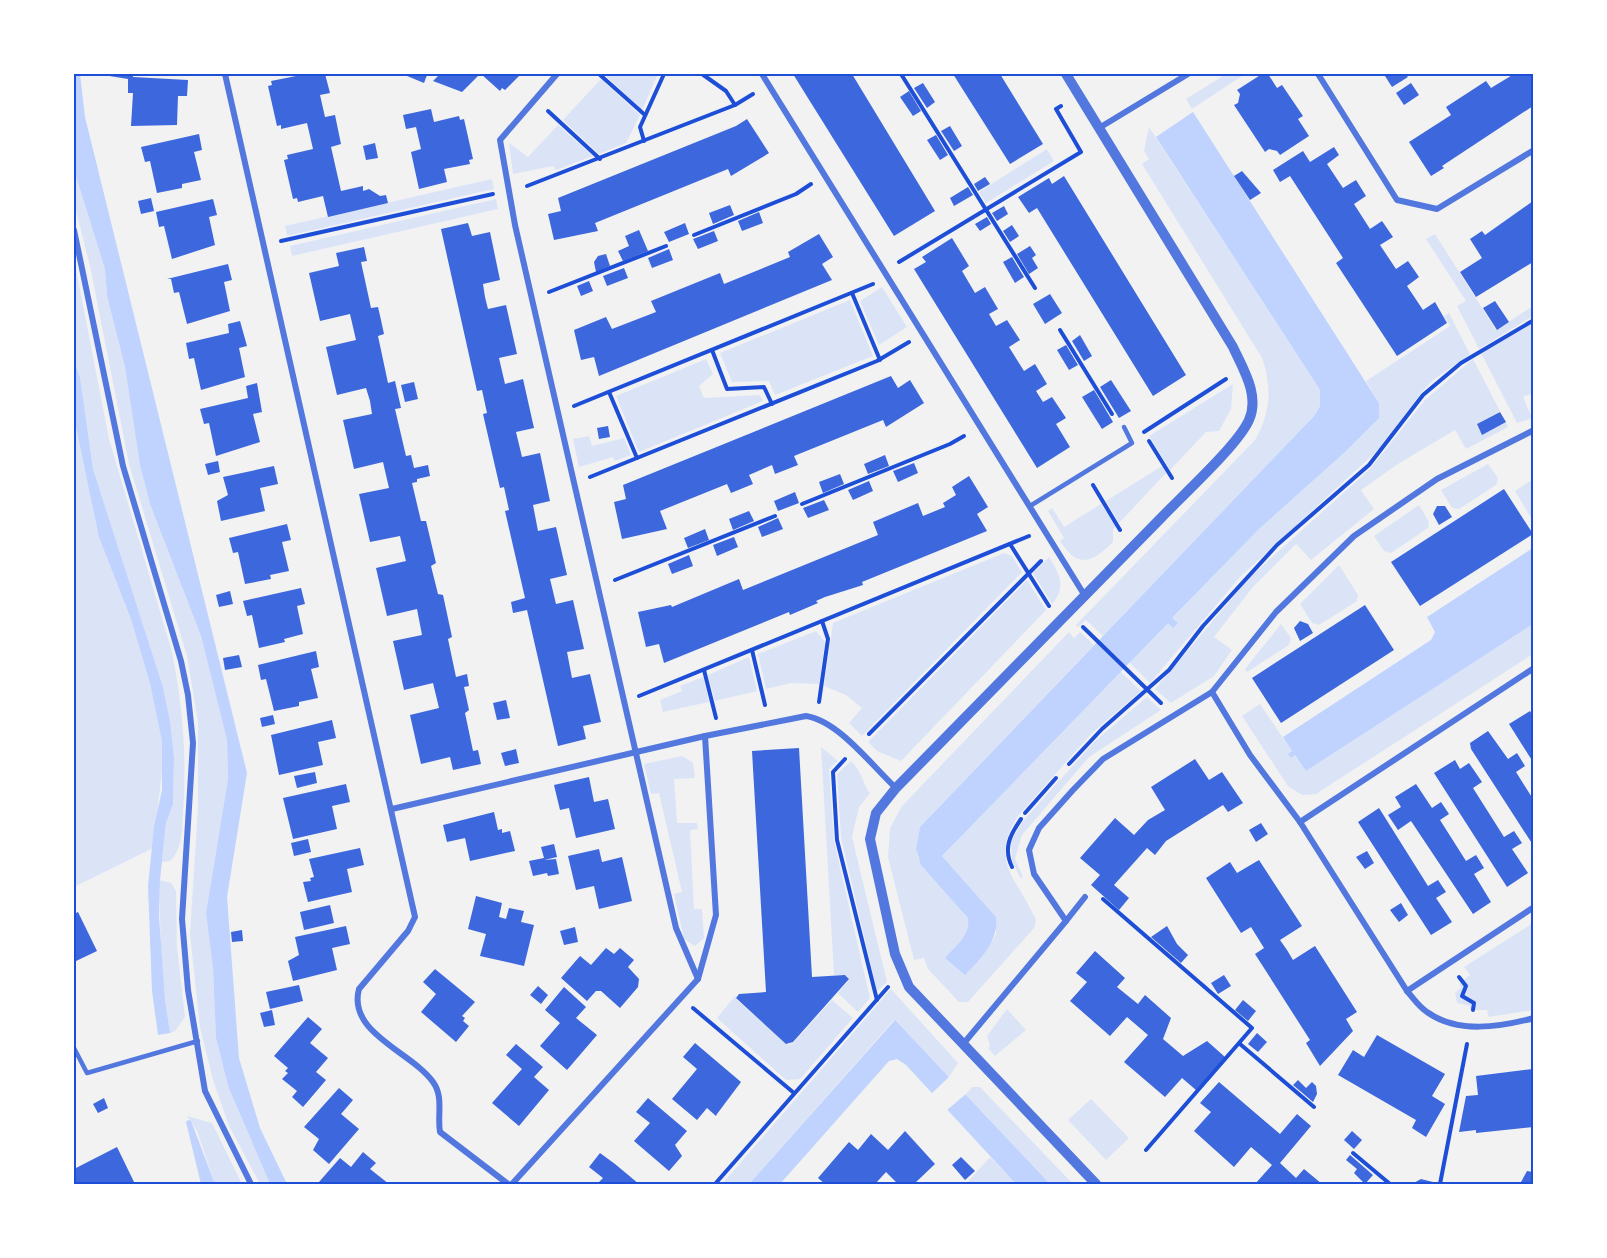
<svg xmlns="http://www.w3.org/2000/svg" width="1607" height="1258" font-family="Figtree,sans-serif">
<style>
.green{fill:#dbe4f7}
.water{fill:#bfd3fe}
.pier{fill:#f2f2f2}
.building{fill:#3d67dc}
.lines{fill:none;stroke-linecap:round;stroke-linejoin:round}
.path{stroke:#1d4ed8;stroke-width:4}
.service{stroke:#5277de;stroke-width:4.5}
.minor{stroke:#5277de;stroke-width:6}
.tertiary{stroke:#5277de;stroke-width:10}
.neatline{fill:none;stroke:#1d4ed8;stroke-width:2}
</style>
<rect width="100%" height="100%" fill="#f2f2f2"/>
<g class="green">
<polygon points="604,74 658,74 642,110"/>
<polygon points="1226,74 1245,74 1192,109 1186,99"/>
<polygon points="601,79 640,115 626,143 599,154 563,120"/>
<polygon points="558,125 593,156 556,170 553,166 513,174 509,143 528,157"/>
<path d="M1149,127L1320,390V406L1315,415L1103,636L1086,620L1078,627L1076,625L1255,440C1271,412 1272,388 1262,358L1142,164L1149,159L1144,151Z"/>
<polygon points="1047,149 1054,161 986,203 979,192"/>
<polygon points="74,170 105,269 107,296 125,367 140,465 150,504 201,636 227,740 228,779 206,913 213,969 216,1038 228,1086 270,1184 260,1184 229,1126 213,1080 200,1028 190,934 198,806 198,722 187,656 129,464 90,266 74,203"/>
<polygon points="492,179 494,189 287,236 285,226"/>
<polygon points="496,199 498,209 292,256 290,246"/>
<polygon points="1435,234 1496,330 1533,306 1533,316 1479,349 1457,306 1466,301 1426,239"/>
<path d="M74,259L109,439L172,652C183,707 187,758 183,813C182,830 183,849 170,861L162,862L166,823L173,804L174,757L170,721L163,687L93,469L80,377L74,361Z"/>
<polygon points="882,287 907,327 879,345 860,301"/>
<polygon points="850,300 873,356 775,395 769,381 732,382 720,353"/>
<polygon points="1449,313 1470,354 1433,380 1421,393 1379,449 1240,577 1150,683 1129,662 1168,622 1173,628 1172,618 1259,529 1344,453 1379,403 1366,381 1450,326 1444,316"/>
<polygon points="1533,323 1533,393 1523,397 1532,418 1517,423 1481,353"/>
<polygon points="706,359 713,374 699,386 704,398 760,395 763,401 639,452 616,396"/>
<polygon points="1473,359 1500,411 1477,424 1482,434 1506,422 1508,427 1466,449 1455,430 1398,464 1361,490 1374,509 1311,560 1296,544 1253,587 1214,637 1232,650 1214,676 1171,703 1155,689 1250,577 1370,469 1425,400"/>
<polygon points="1233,384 1231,409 1219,431 1206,432 1170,470 1149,436"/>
<polygon points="74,394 108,536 167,729 153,848 74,887"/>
<polygon points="589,436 592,446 624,438 631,455 615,461 613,457 579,467 573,439"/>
<polygon points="1488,464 1498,478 1496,485 1459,509 1452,508 1441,490"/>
<polygon points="1162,466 1166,473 1119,523 1106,501"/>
<polygon points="1533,479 1533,521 1515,491"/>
<path d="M1101,504L1116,526L1113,529V542C1092,563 1078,569 1060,541L1064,538L1048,511L1052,508L1064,527Z"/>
<polygon points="1419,505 1429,522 1428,528 1391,553 1384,551 1374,536"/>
<polygon points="1004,553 1012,556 1022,572 862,736 849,723 862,708 846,695 824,686 833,623"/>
<path d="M1049,557C1059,573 1067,587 1052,604L1033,573Z"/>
<polygon points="1339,565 1358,595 1357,601 1319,625 1312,623 1300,604"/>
<polygon points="1027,580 1046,610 901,761 877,751 868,742"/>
<polygon points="1281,624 1291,638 1289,645 1247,672 1245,669"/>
<polygon points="1533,624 1533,654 1316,794 1302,795 1288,786 1242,716 1260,704 1292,751 1291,757 1295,755 1306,771"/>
<polygon points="816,631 825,642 819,684 791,683 766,689 758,654"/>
<path d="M1069,632L1074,638L1080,632L1094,645L920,827L916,849L918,858L968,918C970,936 957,945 945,958L991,943L996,934V917L942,856L1120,671L1141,691L1092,733L1018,816C988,863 1018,878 1036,920L1034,928L968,1002H959L928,969L924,958L914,960L888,857L890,828L902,806Z"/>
<polygon points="749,657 757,691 715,701 708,675"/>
<polygon points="703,677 709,702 663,712 660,700 682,691 680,686"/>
<polygon points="1147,697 1161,710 1089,757 1022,835 1015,859 1023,877 1020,878 1012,860 1011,841 1023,821 1095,741"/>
<polygon points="821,747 838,761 829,769 834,841 870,998 858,1012 838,993 849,980 848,976 834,975"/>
<polygon points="682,756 693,763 695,778 674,779 677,823 697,823 698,829 690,830 694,909 702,909 704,938 695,946 684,939 674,894 682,892 659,793 651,794 644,764"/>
<path d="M851,761C863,772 863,786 870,793L859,807L852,837L887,982L877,991L841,838L837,774Z"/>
<path d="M160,880L171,883L176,891L177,947L185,1017L175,1031L170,1033C162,983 159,931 160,880Z"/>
<polygon points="1533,923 1533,1010 1489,1017 1487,1010 1470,1010 1470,1006 1457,1003 1455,993 1461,987 1459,984 1470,975 1464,967"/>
<polygon points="891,989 958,1063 949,1077 894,1020 749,1184 722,1184"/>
<polygon points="735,996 737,1000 788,1045 794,1042 832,1000 853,1018 800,1079 786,1080 717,1018"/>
<polygon points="1007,1009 1026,1030 995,1056 988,1048 990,1046 987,1036"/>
<polygon points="972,1087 980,1087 1073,1184 1050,1184 965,1095"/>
<polygon points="1091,1099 1129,1138 1106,1160 1068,1120"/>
<polygon points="187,1116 212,1123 242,1184 215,1184 197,1131"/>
<polygon points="990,1157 1016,1184 966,1184"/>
</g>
<g class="water">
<polygon points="74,74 80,74 85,117 247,773 227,897 239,1058 260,1128 287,1184 270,1184 228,1086 216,1038 213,969 206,913 228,779 227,740 201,636 150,504 140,465 125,367 107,296 105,269 74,170"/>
<path d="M1193,112L1379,403V418L1344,453L1259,529L1172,618L1178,623L1173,628L1168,623L942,856L996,917C999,941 980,960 965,975L945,958C956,945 970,936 968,918L921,865L916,849L920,827L1315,415L1320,406V390L1156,137Z"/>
<polygon points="74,361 80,377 93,469 163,687 170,721 174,757 173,804 166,823 160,880 159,916 165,999 170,1033 158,1035 152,991 148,886 154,827 162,790 162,741 150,683 131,619 99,537 74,417"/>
<polygon points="1533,548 1533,624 1306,771 1295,755 1291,758 1288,754 1292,751 1283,737 1431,640 1435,632 1427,617"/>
<polygon points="895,1020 1050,1184 1016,1184 906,1065 897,1059 889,1061 780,1184 749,1184"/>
<polygon points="188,1120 191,1121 215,1184 201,1184 186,1122"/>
</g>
<polygon class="pier" points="951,1075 967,1093 946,1111 931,1094"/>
<g class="building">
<polygon points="97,74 133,74 133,77 188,80 187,96 178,96 177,125 131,126 133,93 128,93 128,79"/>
<polygon points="296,74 325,74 330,93 320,95 325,117 335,115 341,144 331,147 341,191 363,186 363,191 369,189 380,196 386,195 388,203 328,217 323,196 298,202 297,198 293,199 284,160 288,159 287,155 313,149 307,123 281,129 281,125 277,126 268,86 272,85 271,81 296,76"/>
<polygon points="408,74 423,74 427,75 424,83 407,76"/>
<polygon points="440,74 480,74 462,92 433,81"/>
<polygon points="481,74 521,74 505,90 502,88 500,91"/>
<polygon points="793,74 852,74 935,211 894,236"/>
<polygon points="953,74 1000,74 1043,144 1010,164"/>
<polygon points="1262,74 1268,74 1277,88 1282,85 1303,116 1298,119 1309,136 1280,155 1277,151 1269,149 1265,152 1234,105 1238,103 1240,94 1237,90"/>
<polygon points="1388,74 1405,74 1408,77 1392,87 1385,76"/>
<polygon points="1514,74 1533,74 1533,106 1442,166 1444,168 1431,176 1409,142 1451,115 1446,107 1486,81 1491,88"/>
<polygon points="923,83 935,102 927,108 914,88"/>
<polygon points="1411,83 1419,95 1404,105 1396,93"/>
<polygon points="909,91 921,111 913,116 900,97"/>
<polygon points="431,109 434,122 459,116 460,120 464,119 473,159 469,160 470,164 444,169 447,182 419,189 411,152 421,149 416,127 406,129 403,115"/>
<polygon points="747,119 769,153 761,158 731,176 728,169 595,223 598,231 554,240 548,214 561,211 558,198 736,126"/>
<polygon points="950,126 962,146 954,151 941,131"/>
<polygon points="199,134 202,150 194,152 201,180 182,184 182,188 157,193 150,161 145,162 141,147"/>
<polygon points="936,135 948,155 940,160 927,140"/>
<polygon points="375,143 378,158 366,160 363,146"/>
<polygon points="1334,147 1339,155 1327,164 1343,188 1356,180 1366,196 1354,204 1370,229 1382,221 1393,237 1380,245 1396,269 1408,261 1419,277 1407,286 1423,310 1435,302 1447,323 1397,356 1336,263 1343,258 1290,176 1280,182 1273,170 1303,151 1310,162"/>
<polygon points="1242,171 1261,193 1250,200 1234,176"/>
<polygon points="1064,176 1186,375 1153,396 1037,208 1029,213 1018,197 1049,178 1052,184"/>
<polygon points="985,177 990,184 978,191 974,184"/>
<polygon points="968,187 973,195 954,206 950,198"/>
<polygon points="151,198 154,211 141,214 138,201"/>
<polygon points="213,199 217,215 209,217 215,245 172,259 164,226 159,227 156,212"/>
<polygon points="1533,201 1533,262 1476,297 1460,272 1482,258 1470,239 1482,231 1485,235"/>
<polygon points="730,205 734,215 713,224 709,213"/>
<polygon points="1004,206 1008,214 997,221 992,213"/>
<polygon points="759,212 763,223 742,231 738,221"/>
<polygon points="987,217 991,224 980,231 975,224"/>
<polygon points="468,223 472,236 490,232 500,280 483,284 485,297 488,309 506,305 517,354 499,358 505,384 523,379 534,428 516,432 522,457 540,453 550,501 533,505 538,531 556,527 567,575 550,579 556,604 573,600 584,649 567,652 572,678 590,674 601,722 583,726 586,739 558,746 527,610 513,613 511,602 525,598 505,511 509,510 504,487 500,488 483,414 487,413 482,390 477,391 441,229"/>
<polygon points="685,223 689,234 669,242 664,232"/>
<polygon points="1012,225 1019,236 1010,242 1003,231"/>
<polygon points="639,230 648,251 623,261 618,251 629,246 625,236"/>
<polygon points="714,231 718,241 698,249 693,239"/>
<polygon points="819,234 833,257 822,264 832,280 599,376 594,357 581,360 574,330 606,317 612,329 656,312 651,301 720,273 724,284 790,257 788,252"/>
<polygon points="952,238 969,266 962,271 975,293 985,287 998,309 989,314 996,326 1007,320 1020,340 1009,347 1024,371 1035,364 1047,384 1036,391 1043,402 1052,397 1066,418 1056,424 1070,447 1037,468 914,269 926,262 922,257"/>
<polygon points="1030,246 1036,255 1032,258 1038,268 1029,274 1017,254"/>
<polygon points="364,247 367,261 361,262 371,308 378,307 381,320 384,334 378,336 388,383 395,381 401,408 395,409 406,456 411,455 414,468 428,465 430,476 417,479 417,482 412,483 421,521 426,521 436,563 431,566 438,594 443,595 452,637 448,639 456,677 467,674 469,686 464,687 469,710 465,713 473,751 478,750 481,764 453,770 450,757 421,764 410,715 439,708 433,683 404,690 393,641 422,635 417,609 387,616 376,568 406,561 403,549 400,536 370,542 359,494 389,488 383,462 354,469 343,420 372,414 370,401 366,388 337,395 326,347 356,340 350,314 320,321 309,273 339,266 336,253"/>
<polygon points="669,249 673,260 652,268 648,258"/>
<polygon points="606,254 610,266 596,272 594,262 598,256"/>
<polygon points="1012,257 1024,277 1015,283 1003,262"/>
<polygon points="228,264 232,280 224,282 230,311 187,324 179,292 174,293 171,279 167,279"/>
<polygon points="624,268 628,278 607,286 603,276"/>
<polygon points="589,281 593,291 581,296 577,286"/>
<polygon points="1050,294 1062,313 1045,324 1033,304"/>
<polygon points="1495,301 1509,322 1497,330 1483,308"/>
<polygon points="240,321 247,346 239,348 245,377 201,390 194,358 189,359 186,343 229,333 228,324"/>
<polygon points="1080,335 1092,356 1084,361 1072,341"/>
<polygon points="1066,345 1078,365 1069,370 1057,350"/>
<polygon points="891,376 898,388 910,380 924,403 886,427 883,420 794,456 798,465 775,474 772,465 749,475 753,484 731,493 727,484 660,511 667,529 622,539 614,502 626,499 623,485"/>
<polygon points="1111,380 1131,411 1119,418 1100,387"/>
<polygon points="414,382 418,399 405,402 401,385"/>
<polygon points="257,383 262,412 253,414 260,442 216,456 209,423 204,424 200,409 248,398 246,386"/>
<polygon points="1094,390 1113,422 1102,429 1082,397"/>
<polygon points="1500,412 1506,422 1482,435 1477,424"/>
<polygon points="608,426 610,437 599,439 597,428"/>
<polygon points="885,455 889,466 868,474 864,464"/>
<polygon points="218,461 220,472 208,475 205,464"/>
<polygon points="914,463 918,473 898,482 893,471"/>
<polygon points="274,466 278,484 260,488 265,511 221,521 217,501 228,495 223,477"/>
<polygon points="840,474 844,484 823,493 819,482"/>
<polygon points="969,476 988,507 977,514 987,531 862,582 863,585 825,597 816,601 818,603 790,615 789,612 664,663 659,644 646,647 638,612 671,605 672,607 739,579 743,590 878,535 873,522 918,503 923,516 945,507 943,503 956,495 952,487"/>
<polygon points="869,481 873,491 853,500 848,490"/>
<polygon points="1504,489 1533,534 1420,606 1391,562"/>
<polygon points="795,492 799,503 778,511 774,501"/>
<polygon points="824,500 829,510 808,518 803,508"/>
<polygon points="1437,506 1445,506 1452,517 1439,525 1433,514"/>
<polygon points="749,511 754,521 733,530 729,519"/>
<polygon points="778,518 783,529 762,537 758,527"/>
<polygon points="287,524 291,540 282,542 289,571 270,575 271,579 245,584 238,552 233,553 229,538"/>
<polygon points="705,529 709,540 688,548 684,538"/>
<polygon points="734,537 738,547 717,556 713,545"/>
<polygon points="689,555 693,566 672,574 668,564"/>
<polygon points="301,588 305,604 297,606 303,634 284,639 285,642 259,648 252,615 247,616 243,601"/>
<polygon points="230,591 233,604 219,607 216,595"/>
<polygon points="1365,605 1394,650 1281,723 1252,678"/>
<polygon points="1300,621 1308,624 1313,633 1300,641 1294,628"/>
<polygon points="316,651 319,667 311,669 318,698 299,702 299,706 274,711 266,679 261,680 258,665"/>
<polygon points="239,655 242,667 225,670 223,658"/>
<polygon points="506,700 510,718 497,720 493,703"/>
<polygon points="1530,711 1533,716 1533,762 1509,724"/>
<polygon points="273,715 275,724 262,727 260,718"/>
<polygon points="332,720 336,738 318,742 323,765 279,775 271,735"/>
<polygon points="1488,731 1508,759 1517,753 1525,766 1516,772 1533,799 1533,845 1471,749 1470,743"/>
<polygon points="799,748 812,977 845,975 849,979 793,1042 786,1044 736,998 739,994 766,992 752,751"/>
<polygon points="516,749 519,763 505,766 501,753"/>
<polygon points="1195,759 1209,780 1222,772 1243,803 1228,812 1223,805 1166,841 1155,855 1147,848 1114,885 1129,898 1119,910 1091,885 1100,875 1080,858 1115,818 1134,835 1148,820 1165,810 1151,787"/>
<polygon points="1455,760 1460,769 1469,763 1482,782 1473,788 1504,837 1514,831 1522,843 1512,849 1528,873 1507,887 1434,773"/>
<polygon points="315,772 317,783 297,788 294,776"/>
<polygon points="589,777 594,802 608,799 615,829 576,838 569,808 560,810 554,785"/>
<polygon points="346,784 350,802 332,806 337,829 293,839 283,798"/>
<polygon points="1416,784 1432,808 1441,802 1449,814 1440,820 1466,861 1476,855 1484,868 1474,874 1491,902 1473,914 1411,821 1398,830 1388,815 1401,807 1395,797"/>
<polygon points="1379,808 1428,886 1438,880 1446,892 1436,898 1452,922 1431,935 1358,822"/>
<polygon points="494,812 498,830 502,829 502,833 510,831 515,851 470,861 465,838 447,842 443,825"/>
<polygon points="1261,823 1268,834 1256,842 1249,830"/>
<polygon points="308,839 311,852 294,856 291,843"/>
<polygon points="554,844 557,857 544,860 556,859 559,874 548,876 547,873 533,876 529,861 544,858 541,847"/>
<polygon points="360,848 364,865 347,869 352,892 308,902 303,882 311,881 310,878 314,877 309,859"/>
<polygon points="599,849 602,862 622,857 632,901 599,909 594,886 576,890 568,856"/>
<polygon points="1367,851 1374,863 1365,869 1356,857"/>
<polygon points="1259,860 1302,926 1280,940 1287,950 1293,960 1315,946 1357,1012 1346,1019 1353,1031 1320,1066 1306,1043 1310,1040 1255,954 1264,948 1251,927 1241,933 1206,878 1230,862 1237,873"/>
<polygon points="476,896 502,903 499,917 506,919 509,908 524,911 521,922 534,925 524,966 480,956 486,934 468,929"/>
<polygon points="1401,903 1408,915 1399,922 1390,910"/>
<polygon points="330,905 334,923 304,930 300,912"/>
<polygon points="78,912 97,951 74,962 74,914"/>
<polygon points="346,926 350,944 332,948 337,970 293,981 288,961 299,955 295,937"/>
<polygon points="1167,926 1177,944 1188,955 1181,963 1151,937"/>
<polygon points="575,927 578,942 564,945 560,931"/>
<polygon points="242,930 243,941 232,942 231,932"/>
<polygon points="606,948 614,954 620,948 634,960 628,967 639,979 638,987 620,1008 601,991 596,991 587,1001 561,978 580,956 591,965"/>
<polygon points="1095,951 1125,978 1117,987 1138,1004 1145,995 1171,1018 1163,1039 1183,1056 1207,1041 1225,1057 1196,1090 1182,1078 1165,1097 1124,1062 1148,1035 1127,1017 1110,1036 1070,1001 1087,982 1076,973"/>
<polygon points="435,969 475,1002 462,1016 465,1018 463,1021 469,1026 456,1042 421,1012 436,994 423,982"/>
<polygon points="1224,975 1231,986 1218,994 1211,983"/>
<polygon points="299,985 303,1001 270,1009 266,992"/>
<polygon points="538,986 548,995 541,1004 530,995"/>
<polygon points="564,987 586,1007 576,1018 597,1035 567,1070 540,1046 560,1023 545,1010"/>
<polygon points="1243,1000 1256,1011 1248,1021 1235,1010"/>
<polygon points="272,1010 275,1025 264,1027 260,1013"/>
<polygon points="308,1017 322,1029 310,1043 328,1058 316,1072 326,1080 303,1107 292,1097 297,1091 282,1079 288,1073 285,1071 288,1068 274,1056"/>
<polygon points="1257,1033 1267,1042 1258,1052 1248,1044"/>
<polygon points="1377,1035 1445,1074 1432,1096 1445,1104 1426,1137 1412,1128 1416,1120 1338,1075 1353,1050 1364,1057"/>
<polygon points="695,1043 741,1082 717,1114 716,1116 707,1108 697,1120 672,1099 697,1069 683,1057"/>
<polygon points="516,1044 543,1067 534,1077 549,1090 519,1126 492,1103 522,1069 506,1055"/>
<polygon points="1533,1069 1533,1127 1476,1133 1476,1130 1459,1132 1466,1096 1478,1095 1476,1076"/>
<polygon points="1298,1080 1306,1088 1312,1082 1316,1086 1317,1094 1313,1102 1293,1085"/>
<polygon points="1219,1082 1280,1134 1297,1114 1311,1126 1280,1163 1296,1178 1304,1169 1322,1184 1255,1184 1272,1165 1251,1147 1234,1167 1194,1131 1211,1112 1200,1103"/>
<polygon points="339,1088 353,1100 341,1114 359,1129 329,1164 313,1150 319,1139 304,1127"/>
<polygon points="104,1098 108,1108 98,1113 93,1104"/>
<polygon points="648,1098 687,1131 675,1145 682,1156 669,1171 634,1141 650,1123 636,1112"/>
<polygon points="905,1131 935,1164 914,1184 898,1184 886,1172 875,1184 825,1184 818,1178 849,1142 858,1150 871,1134 888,1150"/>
<polygon points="1352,1131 1362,1140 1354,1149 1344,1140"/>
<polygon points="117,1147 135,1184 74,1184 74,1169"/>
<polygon points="363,1152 376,1163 370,1169 389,1184 323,1184 319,1182 340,1158 351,1167"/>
<polygon points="600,1153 615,1164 639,1184 597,1184 603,1178 589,1167"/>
<polygon points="1350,1155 1373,1175 1365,1184 1354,1173 1357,1169 1346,1160"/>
<polygon points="961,1157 975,1171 965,1180 952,1165"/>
<polygon points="1527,1171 1533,1172 1533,1184 1520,1184"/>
<polygon points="1421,1179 1437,1183 1436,1184 1412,1184"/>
</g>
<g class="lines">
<g class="path">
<polyline points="599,74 645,115"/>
<polyline points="702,74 726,91 735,105"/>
<polyline points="901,74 1035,288"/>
<polyline points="548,111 600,159"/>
<polyline points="644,141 640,127 664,74"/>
<polyline points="527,186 735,105 753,94"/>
<polyline points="694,235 796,194 811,184"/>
<polyline points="281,241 493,194"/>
<polyline points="899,262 1081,152 1056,109 1061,106"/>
<polyline points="549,292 666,246"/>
<polyline points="852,293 880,360"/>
<polyline points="1060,330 1112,414"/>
<polyline points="712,350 727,389 764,387 772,404"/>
<polyline points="609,392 637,458"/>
<polyline points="574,406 873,284"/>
<polyline points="1144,432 1226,379"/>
<polyline points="1149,441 1172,478"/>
<polyline points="590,477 877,361 909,342"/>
<polyline points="1093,485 1120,530"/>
<polyline points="802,504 950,444 964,436"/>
<polyline points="1010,544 1049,606"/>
<polyline points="615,580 775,516"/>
<polyline points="1083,627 1161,703"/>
<polyline points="752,650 765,705"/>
<polyline points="704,670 716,718"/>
<polyline points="639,696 1029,536"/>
<polyline points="819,702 828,639 822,621"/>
<polyline points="869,734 1041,561"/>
<polyline points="845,759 833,772 837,840 877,1000"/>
<polyline points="1069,764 1102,729 1169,670 1203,626 1277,545 1369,465 1423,395 1461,363 1534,320"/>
<polyline points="1025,813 1056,778"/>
<path d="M1012,867C1003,848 1010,835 1021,819"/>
<polyline points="1103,899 1252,1028 1146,1150"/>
<polyline points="1459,977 1466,986 1462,996 1474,1003 1473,1010"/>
<polyline points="693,1008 794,1093"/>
<polyline points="1240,1044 1314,1107"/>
<polyline points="1353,1153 1390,1184"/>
<polyline points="715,1184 888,987"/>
<polyline points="1440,1184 1467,1044"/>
</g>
<g class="service">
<polyline points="1030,506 1132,443 1124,427"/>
<polyline points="74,1048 87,1073 198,1041"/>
</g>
<g class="minor">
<path d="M225,74L415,917L408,931L359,989C347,1033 412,1052 433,1082C444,1097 437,1115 440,1132L508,1184"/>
<polyline points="557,74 500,140 515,225 676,928 698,979"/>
<polyline points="762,74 1085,596"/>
<polyline points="1318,74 1397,200 1437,209 1534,150"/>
<polyline points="1099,128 1188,74"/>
<polyline points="74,230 123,466 181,661 188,695 193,743 182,919 188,990 205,1091 251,1184"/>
<path d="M1212,692L1250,755L1300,822L1407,991C1413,998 1419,1007 1427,1012C1457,1034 1500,1027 1534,1018"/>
<path d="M392,809L705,736L806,716C839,721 872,766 896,788"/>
<polyline points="1300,822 1534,668"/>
<polyline points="1066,921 1085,897"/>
<polyline points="1407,991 1534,907"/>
<polyline points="964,1043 1066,921 1034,874 1029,850 1039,828 1073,790 1103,759 1212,692 1276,612 1354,536 1437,479 1534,430"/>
<polyline points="512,1184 698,979 716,915 705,736"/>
</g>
<path class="tertiary" d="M1066,74L1233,347C1243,369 1260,395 1249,420C1238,445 1182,496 1161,518C1073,608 984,698 896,788L876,813L870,839L895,954L909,987L1096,1184"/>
</g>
<rect width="1607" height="1258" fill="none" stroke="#ffffff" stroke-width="150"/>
<rect x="75" y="75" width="1457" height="1108" class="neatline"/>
</svg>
